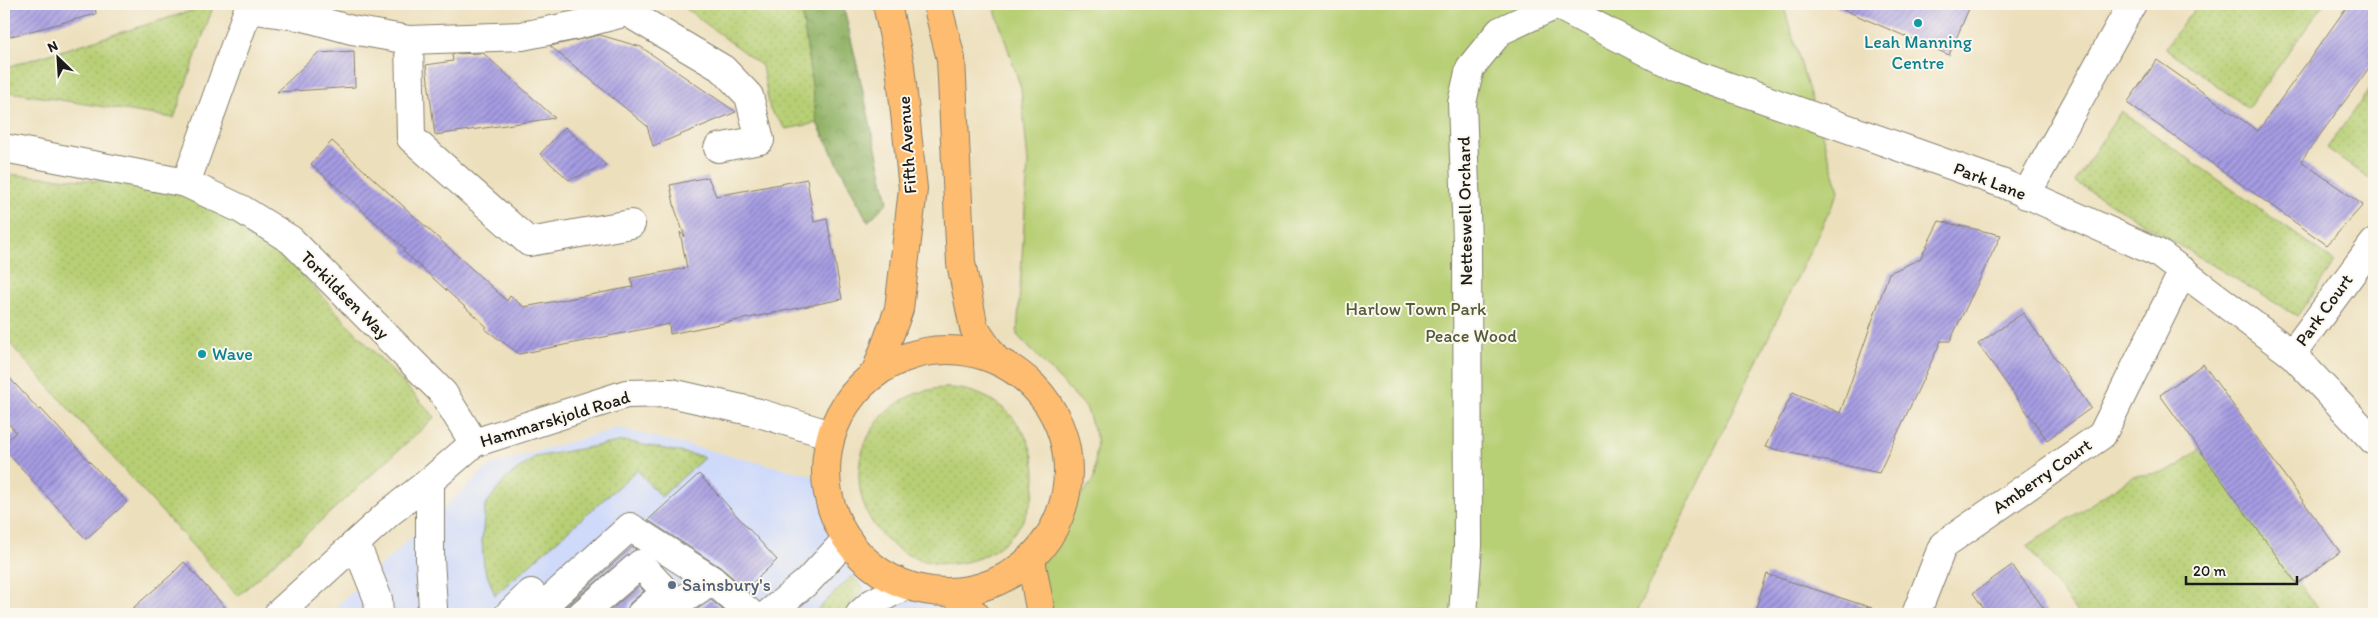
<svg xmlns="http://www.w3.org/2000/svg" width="2378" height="618" font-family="Itim,sans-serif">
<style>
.built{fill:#cfdafa}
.grass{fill:url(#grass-dots);stroke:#6a7648}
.forest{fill:url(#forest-crowns);stroke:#566741}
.green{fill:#b7cf74;stroke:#6a7648}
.building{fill:url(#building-hatch)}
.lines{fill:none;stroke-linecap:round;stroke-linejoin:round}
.minor-casing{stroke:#847e6c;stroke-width:30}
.major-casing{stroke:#847e6c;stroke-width:30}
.minor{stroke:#fff;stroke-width:28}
.major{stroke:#febc70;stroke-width:28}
.culture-dot{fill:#0f9aa8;stroke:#fbf7ec;stroke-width:2}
.service-dot{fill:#5c6f8a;stroke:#fbf7ec;stroke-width:2}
.labels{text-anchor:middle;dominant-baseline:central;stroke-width:4;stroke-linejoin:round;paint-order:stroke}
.culture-label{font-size:18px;fill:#0d838f;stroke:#fbf7ec}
.street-label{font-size:18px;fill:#1c1c1c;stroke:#fbf7ec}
.park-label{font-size:18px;fill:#525b3b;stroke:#fbf7ec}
.service-label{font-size:18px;fill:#4e5e75;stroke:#fbf7ec;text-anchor:start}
</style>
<defs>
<pattern id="grass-dots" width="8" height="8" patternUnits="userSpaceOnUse" patternTransform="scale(1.25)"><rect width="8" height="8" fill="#b7cf74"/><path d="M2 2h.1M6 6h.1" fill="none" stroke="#9db164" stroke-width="1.8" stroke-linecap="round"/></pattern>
<pattern id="forest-crowns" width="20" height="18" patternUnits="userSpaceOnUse" patternTransform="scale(1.25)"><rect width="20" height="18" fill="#91b266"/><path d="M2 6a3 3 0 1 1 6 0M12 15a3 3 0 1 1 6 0" fill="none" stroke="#7c9858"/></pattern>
<pattern id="building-hatch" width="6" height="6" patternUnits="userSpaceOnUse" patternTransform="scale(1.25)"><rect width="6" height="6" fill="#a69ce3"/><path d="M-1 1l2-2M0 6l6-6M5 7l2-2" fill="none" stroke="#867eb7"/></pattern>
</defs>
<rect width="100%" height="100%" fill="#fbf7ec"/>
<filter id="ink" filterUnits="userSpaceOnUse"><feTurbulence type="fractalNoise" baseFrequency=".02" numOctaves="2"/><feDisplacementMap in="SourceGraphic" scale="10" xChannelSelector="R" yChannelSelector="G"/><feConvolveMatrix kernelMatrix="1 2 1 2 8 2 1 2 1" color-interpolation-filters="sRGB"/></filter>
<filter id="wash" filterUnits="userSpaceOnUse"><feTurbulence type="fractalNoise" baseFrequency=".0096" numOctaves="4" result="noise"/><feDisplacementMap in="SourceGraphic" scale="20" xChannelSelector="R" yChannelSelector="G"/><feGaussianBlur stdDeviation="1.12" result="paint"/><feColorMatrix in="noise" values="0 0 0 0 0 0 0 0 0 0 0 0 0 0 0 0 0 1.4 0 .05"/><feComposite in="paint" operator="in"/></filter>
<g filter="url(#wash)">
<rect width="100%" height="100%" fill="#ecdfbc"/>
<polygon class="built" points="618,428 814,476 880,572 952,592 975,614 328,614 490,465"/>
<g class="grass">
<polygon points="214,4 174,118 4,91 4,68"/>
<polygon points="680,4 843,4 888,202 868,222 817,123 786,129 770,110 762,66"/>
<polygon points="2198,4 2324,4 2248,108 2165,48"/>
<polygon points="2374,83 2374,182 2327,148"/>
<polygon points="2121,111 2335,262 2297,316 2075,182"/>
<polygon points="4,174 138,184 194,191 260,230 435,417 238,596 4,337"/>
<circle cx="947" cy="476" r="88"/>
<polygon points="624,441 705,457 661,497 637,470 495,595 484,567 482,541 485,505 507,478 535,457"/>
<polygon points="2200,449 2319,610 2317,614 2078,614 2027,546 2134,476 2166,472 2176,467"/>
<polygon points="852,576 864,589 842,614 813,614"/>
</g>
<polygon class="forest" points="801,4 843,4 888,202 868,222 817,123"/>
<polygon class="green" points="993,4 1783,4 1839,191 1635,614 1041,614 1031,560 1094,479 1097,439 1086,407 1017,335 1028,163 1021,88"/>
<g id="blocks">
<g class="building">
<polygon points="4,4 95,4 96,14 4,38"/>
<polygon points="1830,4 1971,4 1949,55"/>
<polygon points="2349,4 2374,4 2374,61 2301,161 2363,205 2327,245 2127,103 2157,60 2258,131"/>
<polygon points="600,35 641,47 736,112 653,146 647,126 550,46"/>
<polygon points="354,51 355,87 277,92 318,53"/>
<polygon points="483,53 555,118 435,135 426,65 453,61 452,54"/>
<polygon points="565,127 606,165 569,180 540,154"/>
<polygon points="332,141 507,301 510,296 524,307 633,287 631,278 687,268 680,232 685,237 675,209 670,185 708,177 716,196 807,179 814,222 827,219 842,299 670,334 669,324 519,354 485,329 487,327 403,251 405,249 311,164"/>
<polygon points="1939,221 2001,235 1950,341 1941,341 1879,473 1765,447 1793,392 1840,413 1889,273 1920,259"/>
<polygon points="2023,313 2091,408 2047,440 1978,344"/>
<polygon points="2203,364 2340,552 2297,584 2160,395"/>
<polygon points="4,372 39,410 41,409 127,502 86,539 4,449 4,443 16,432 4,419"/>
<polygon points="699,474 777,560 746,589 720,567 648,520"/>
<polygon points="632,547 636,549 572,602 567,614 557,614"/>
<polygon points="184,562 231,614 126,614 171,575"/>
<polygon points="2012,565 2048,614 1988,614 1973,593"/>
<polygon points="1767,574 1872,608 1871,614 1754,614"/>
<polygon points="639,586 644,591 630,603 626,614 606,614"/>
<polygon points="711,600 723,610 718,614 690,614"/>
</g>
</g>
</g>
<g filter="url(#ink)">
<use href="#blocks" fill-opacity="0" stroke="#847e6c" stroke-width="1"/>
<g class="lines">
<defs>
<g id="minor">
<polyline points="1555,4 1679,69 2004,184 2158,253 2292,354 2374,441"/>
<polyline points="249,9 304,17 352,30 409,40 522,36 577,25 627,12 626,4"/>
<polyline points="627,12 723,69 749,96 760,140 718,148"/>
<polyline points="409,40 411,138 529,242 631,224"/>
<polyline points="4,148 186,183 241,209 291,240 443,393 474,443"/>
<polyline points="186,183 250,4"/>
<polyline points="2026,195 2132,4"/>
<polyline points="2292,354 2374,243"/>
<polyline points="356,544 378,599 379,614"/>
<polyline points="278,614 390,512 430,481 474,443 626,394 671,393 759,413 831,435"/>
<polyline points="429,614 433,608 430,559 430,481"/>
<polyline points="509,614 531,593 542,606"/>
<polyline points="534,614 630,527 712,580"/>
<polyline points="582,614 640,564 677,604 712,580 751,614"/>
<polyline points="641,614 666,592"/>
<polyline points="768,614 808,581 847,539"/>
<polyline points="860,614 872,603 906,585"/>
<polyline points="1463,614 1468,546 1467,240 1462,103 1470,68 1500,31 1556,5"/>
<polyline points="1916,614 1943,545 2102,435 2183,271"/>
</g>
<g id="major">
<polyline points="937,4 951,59 961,263 974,328 996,360"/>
<circle cx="947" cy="471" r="121"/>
<polyline points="875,374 899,309 913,189 900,66 887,4"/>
<polyline points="1031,560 1041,614"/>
<polyline points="952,592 975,614"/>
</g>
</defs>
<use href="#minor" class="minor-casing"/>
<use href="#major" class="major-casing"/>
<use href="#minor" class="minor"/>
<use href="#major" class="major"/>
</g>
</g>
<g class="culture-dot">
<circle cx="1918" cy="23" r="5"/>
<circle cx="202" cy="354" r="5"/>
</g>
<circle class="service-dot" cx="672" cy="585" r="5"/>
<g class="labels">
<g class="culture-label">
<text x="1918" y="42">Leah Manning<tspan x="1918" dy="21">Centre</tspan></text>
<text x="212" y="354" text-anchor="start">Wave</text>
</g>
<g class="street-label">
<text transform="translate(907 145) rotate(-94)">Fifth Avenue</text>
<text transform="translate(1990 181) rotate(21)">Park Lane</text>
<text transform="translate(1465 211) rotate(-91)">Netteswell Orchard</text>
<text transform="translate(345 295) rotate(45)">Torkildsen Way</text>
<text transform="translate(2324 310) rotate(-54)">Park Court</text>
<text transform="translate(555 419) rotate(-17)">Hammarskjold Road</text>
<text transform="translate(2042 476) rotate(-35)">Amberry Court</text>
</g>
<g class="park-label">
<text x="1416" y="309">Harlow Town Park</text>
<text x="1471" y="336">Peace Wood</text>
</g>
<g class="service-label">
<text x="682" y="585">Sainsbury's</text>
</g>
</g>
<rect width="2378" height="618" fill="none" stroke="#fbf7ec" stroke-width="20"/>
<g transform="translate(58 58) rotate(335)" stroke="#fbf7ec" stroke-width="4" paint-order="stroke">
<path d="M0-4L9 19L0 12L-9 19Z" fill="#1c1c1c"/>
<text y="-8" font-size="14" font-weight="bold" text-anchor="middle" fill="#1c1c1c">N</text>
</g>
<path d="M2186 576v8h111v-8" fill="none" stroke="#1c1c1c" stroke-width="2.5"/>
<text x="2193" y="576" font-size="15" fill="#1c1c1c" stroke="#fbf7ec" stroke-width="4" paint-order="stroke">20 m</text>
</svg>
